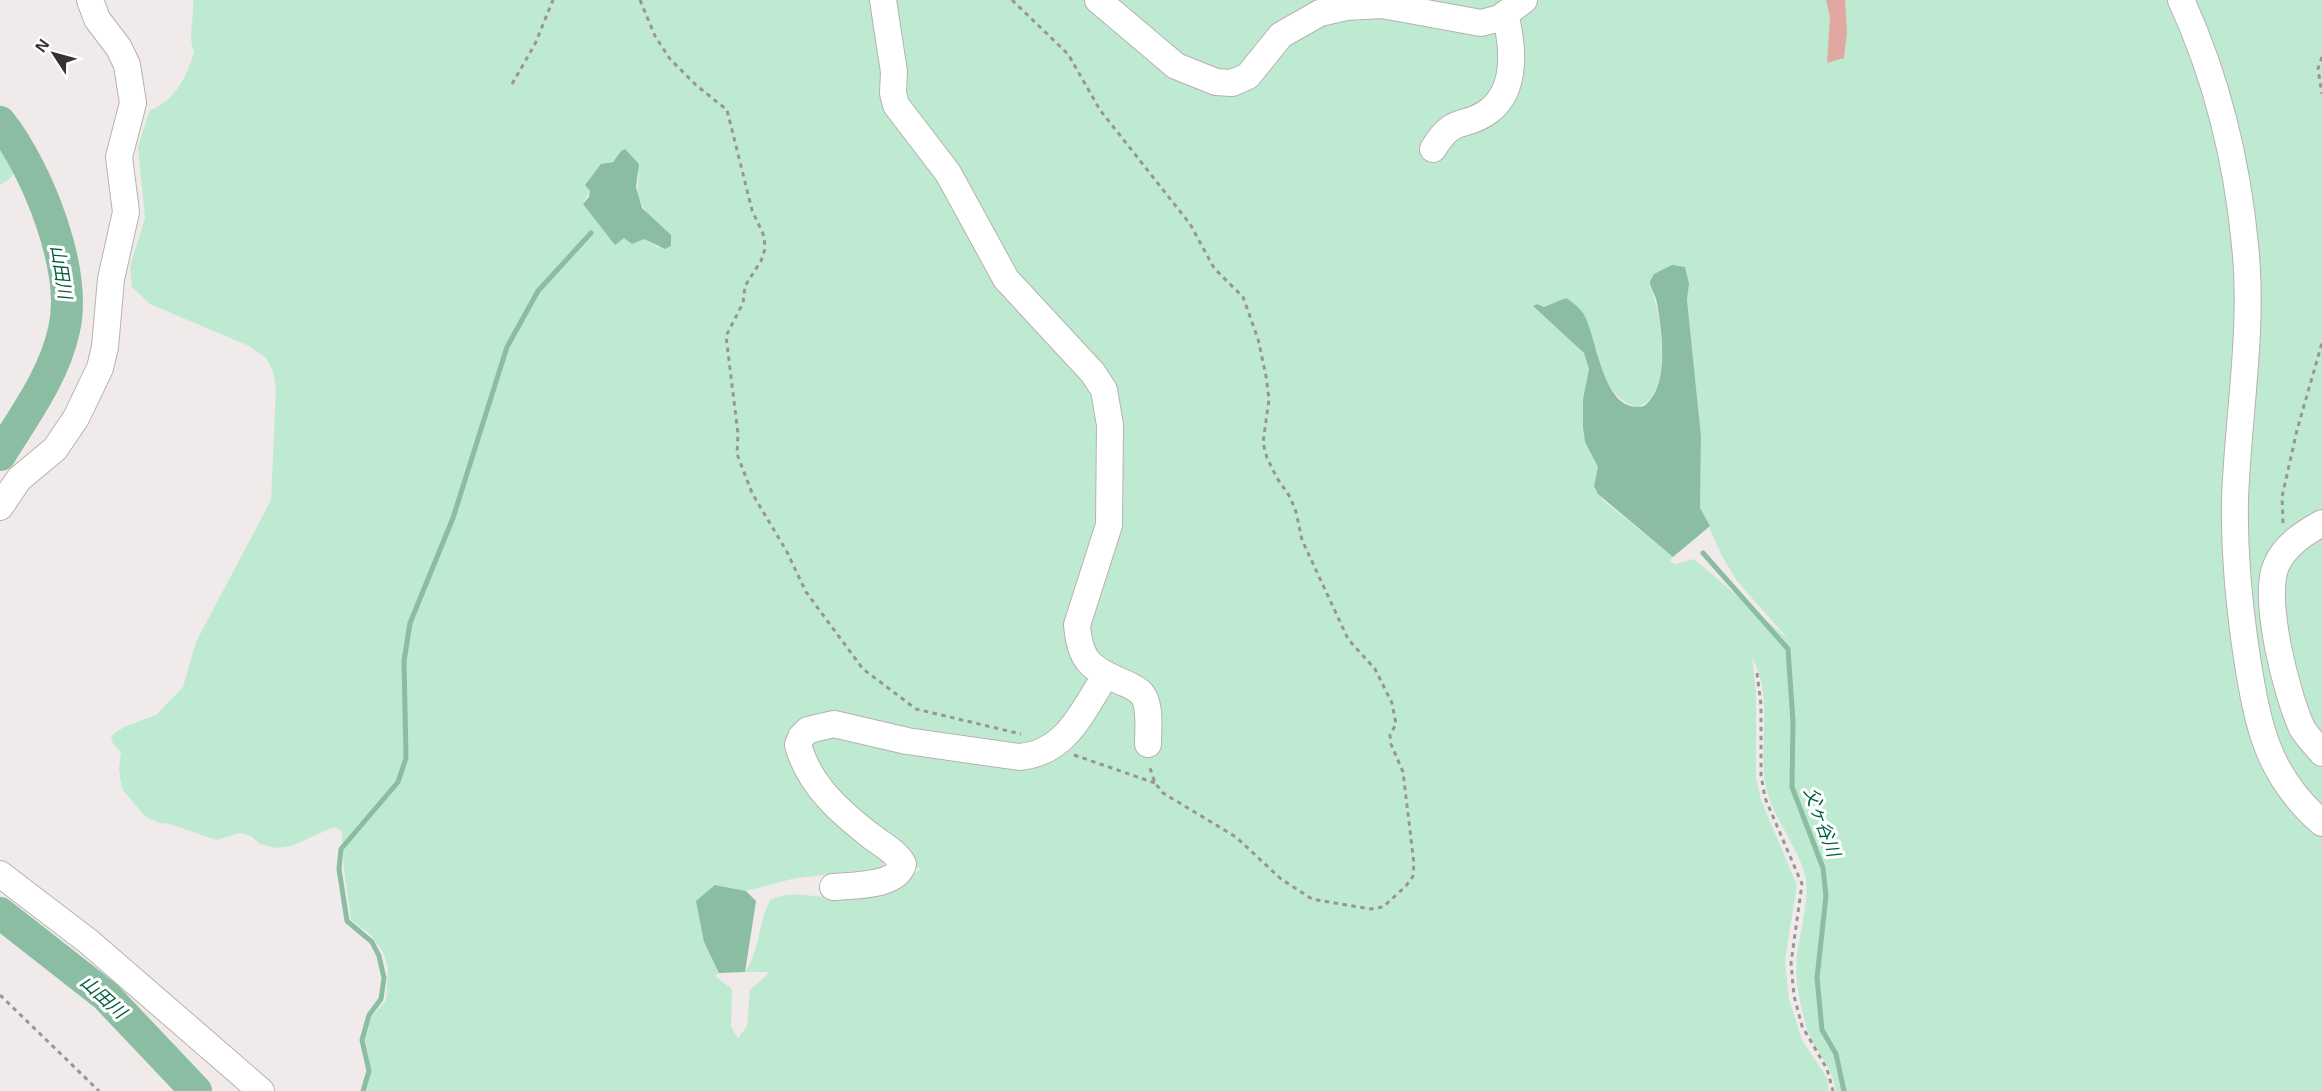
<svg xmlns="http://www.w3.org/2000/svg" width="2322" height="1091" font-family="Arial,'Noto Sans JP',sans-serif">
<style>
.green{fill:#beead1;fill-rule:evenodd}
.water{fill:#8abda1}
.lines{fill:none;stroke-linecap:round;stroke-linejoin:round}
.stream{stroke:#8abda1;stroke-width:5}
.river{stroke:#8abda1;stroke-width:32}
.building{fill:#e1a8a1}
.minor-casing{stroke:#b7b1b0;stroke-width:28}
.path{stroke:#989594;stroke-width:3;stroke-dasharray:4.5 4.5;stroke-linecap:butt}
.minor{stroke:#fff;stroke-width:26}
.labels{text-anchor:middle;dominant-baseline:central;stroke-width:6;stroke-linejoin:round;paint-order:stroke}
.water-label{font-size:18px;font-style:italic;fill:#03613e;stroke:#fff}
</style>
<rect width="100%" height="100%" fill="#f0ebea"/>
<g class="green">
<path d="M193,0H2322V1091H1836C1832,1065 1818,1056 1809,1034C1804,1020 1800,1004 1798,990C1790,951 1810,915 1806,880C1803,856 1774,818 1767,792C1756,747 1775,700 1752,657L1756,692V777L1761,800L1797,885L1785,960L1789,999L1802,1040L1827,1078L1829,1091H364L371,1070L365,1038L371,1017L386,1000L388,968L383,952L371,935L351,920L344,870L342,831L334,827L291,846L276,848L260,844L251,836L240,833L216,840L170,824L160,823L146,817L122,789L119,769L121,752L113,744L111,736L124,727L156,715L183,687L196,642L271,500L276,389L273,371L266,358L249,346L150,304L132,287L130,266L145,218L138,146L150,110C174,103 189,73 194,51C187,37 195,16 193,0ZM625,149L639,175C632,204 651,218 671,235L659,248L644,239L624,238L583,204L590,191L585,185L601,165L613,161L621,151ZM1689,284L1687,300L1701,436L1700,508L1722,556L1737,581L1789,640L1694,559L1675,564L1670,561L1673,557L1603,500L1594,486L1598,467L1585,442L1583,428V399L1589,369L1584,353L1534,306L1537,304L1544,307L1597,350C1601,374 1612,400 1637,407C1674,398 1662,312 1650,286ZM885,860L922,869C902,880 856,897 834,897C810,898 793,889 770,900C758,923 760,951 745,972H770L750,990L747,1026L738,1038L731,1027L732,989L715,976L719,973L704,942L715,885L746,891L792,879L853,871L873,873L884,867Z"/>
<path d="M0,132C14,149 28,171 0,185Z"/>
</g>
<g class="water">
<polygon points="625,149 639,164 636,187 642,208 671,235 671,246 665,249 644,239 632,244 624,238 615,245 583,204 589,197 590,191 585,185 601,164 613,162 621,151"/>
<path d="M1672,265L1685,267L1689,284L1687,300L1701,436L1700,508L1710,526L1673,557L1598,494L1594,486L1598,467L1585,442L1583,428V399L1589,369L1584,353L1533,306L1537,304L1544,307L1566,298C1572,302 1579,307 1583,313C1598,337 1602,416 1644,406C1670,387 1662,331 1657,303C1656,295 1650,289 1650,281L1654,274Z"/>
<polygon points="715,885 746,891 756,901 745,972 719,973 704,942 696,901"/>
</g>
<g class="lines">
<g class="stream">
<polyline points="1703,553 1788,649 1793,722 1792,787 1823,868 1826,896 1817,978 1822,1030 1836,1054 1844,1091"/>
<polyline points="363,1091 369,1071 362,1040 369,1015 381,999 384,978 379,956 372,942 347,921 339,869 341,849 398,782 406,758 404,661 410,623 453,518 507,347 538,291 591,233"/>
</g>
<g class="river">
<path d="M0,122C37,169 78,270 64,330C54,376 24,416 0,455"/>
<polyline points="0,913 106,996 196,1091"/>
</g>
</g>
<polygon class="building" points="1826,0 1845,0 1847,31 1844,58 1827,63 1830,17"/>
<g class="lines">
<defs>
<g id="minor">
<path d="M883,0L894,72L893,93L896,105L948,173L1006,279L1093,373L1104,390L1110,425L1109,525L1077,625C1080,661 1090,668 1122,682C1129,685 1137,688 1142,694C1151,705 1148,730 1148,744"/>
<polyline points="1098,0 1176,66 1216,82 1232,83 1248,76 1281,35 1320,13 1346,7 1382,5 1481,23 1500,18 1524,0"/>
<path d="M2181,0C2216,76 2237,161 2245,245C2254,329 2238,415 2235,499C2234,552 2239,605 2247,658C2258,726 2267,775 2322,823"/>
<path d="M1433,149C1455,113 1464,130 1489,111C1518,89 1513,45 1505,14"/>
<polyline points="0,507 19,479 55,449 76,418 100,368 105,347 111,279 126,212 119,157 133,103 127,65 119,48 97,19 90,0"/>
<path d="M2322,523C2304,533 2284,546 2276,566C2262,599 2287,696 2302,728C2307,737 2316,745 2322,753"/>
<polyline points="0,874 89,942 261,1091"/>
<path d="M833,887C853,885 897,887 903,864C897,852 881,844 871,836C840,812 809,785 798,745L801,737L808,730L834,724L907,741L1019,757C1067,753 1082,711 1106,675"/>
</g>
</defs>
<use href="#minor" class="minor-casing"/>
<g class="path">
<polyline points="640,0 655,36 670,59 696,85 727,110 752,210 764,236 765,249 761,261 745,286 743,303 726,336 738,434 737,454 752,493 787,552 806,592 863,669 916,709 1021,734"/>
<polyline points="1012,0 1068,54 1100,110 1190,224 1214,268 1243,297 1258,339 1266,376 1269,399 1263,443 1267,458 1277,478 1290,497 1296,512 1302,540 1348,639 1375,669 1392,703 1396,724 1390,735 1391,744 1403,772 1414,864 1413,876 1406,886 1383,907 1371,909 1312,899 1281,879 1236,837 1163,793 1155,783 1149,765"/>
<polyline points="2322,57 2318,69 2322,94"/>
<polyline points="512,84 535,44 553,0"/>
<polyline points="2283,523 2282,497 2297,430 2322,343"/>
<polyline points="1757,673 1761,705 1761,775 1765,798 1802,884 1791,963 1794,996 1802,1026 1827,1069 1833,1091"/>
<polyline points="1074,755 1155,783"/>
<polyline points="0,995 99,1091"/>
</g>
<use href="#minor" class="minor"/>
</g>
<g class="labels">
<g class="water-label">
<text transform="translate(61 272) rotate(81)">山田川</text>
<text transform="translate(1822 822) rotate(70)">父ヶ谷川</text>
<text transform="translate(103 997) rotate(42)">山田川</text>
</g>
</g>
<g transform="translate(54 54) rotate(306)" stroke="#ffffff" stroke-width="4.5" paint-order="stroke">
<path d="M0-4.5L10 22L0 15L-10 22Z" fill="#343232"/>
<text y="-9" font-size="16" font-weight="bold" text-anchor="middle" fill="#343232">N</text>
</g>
</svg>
